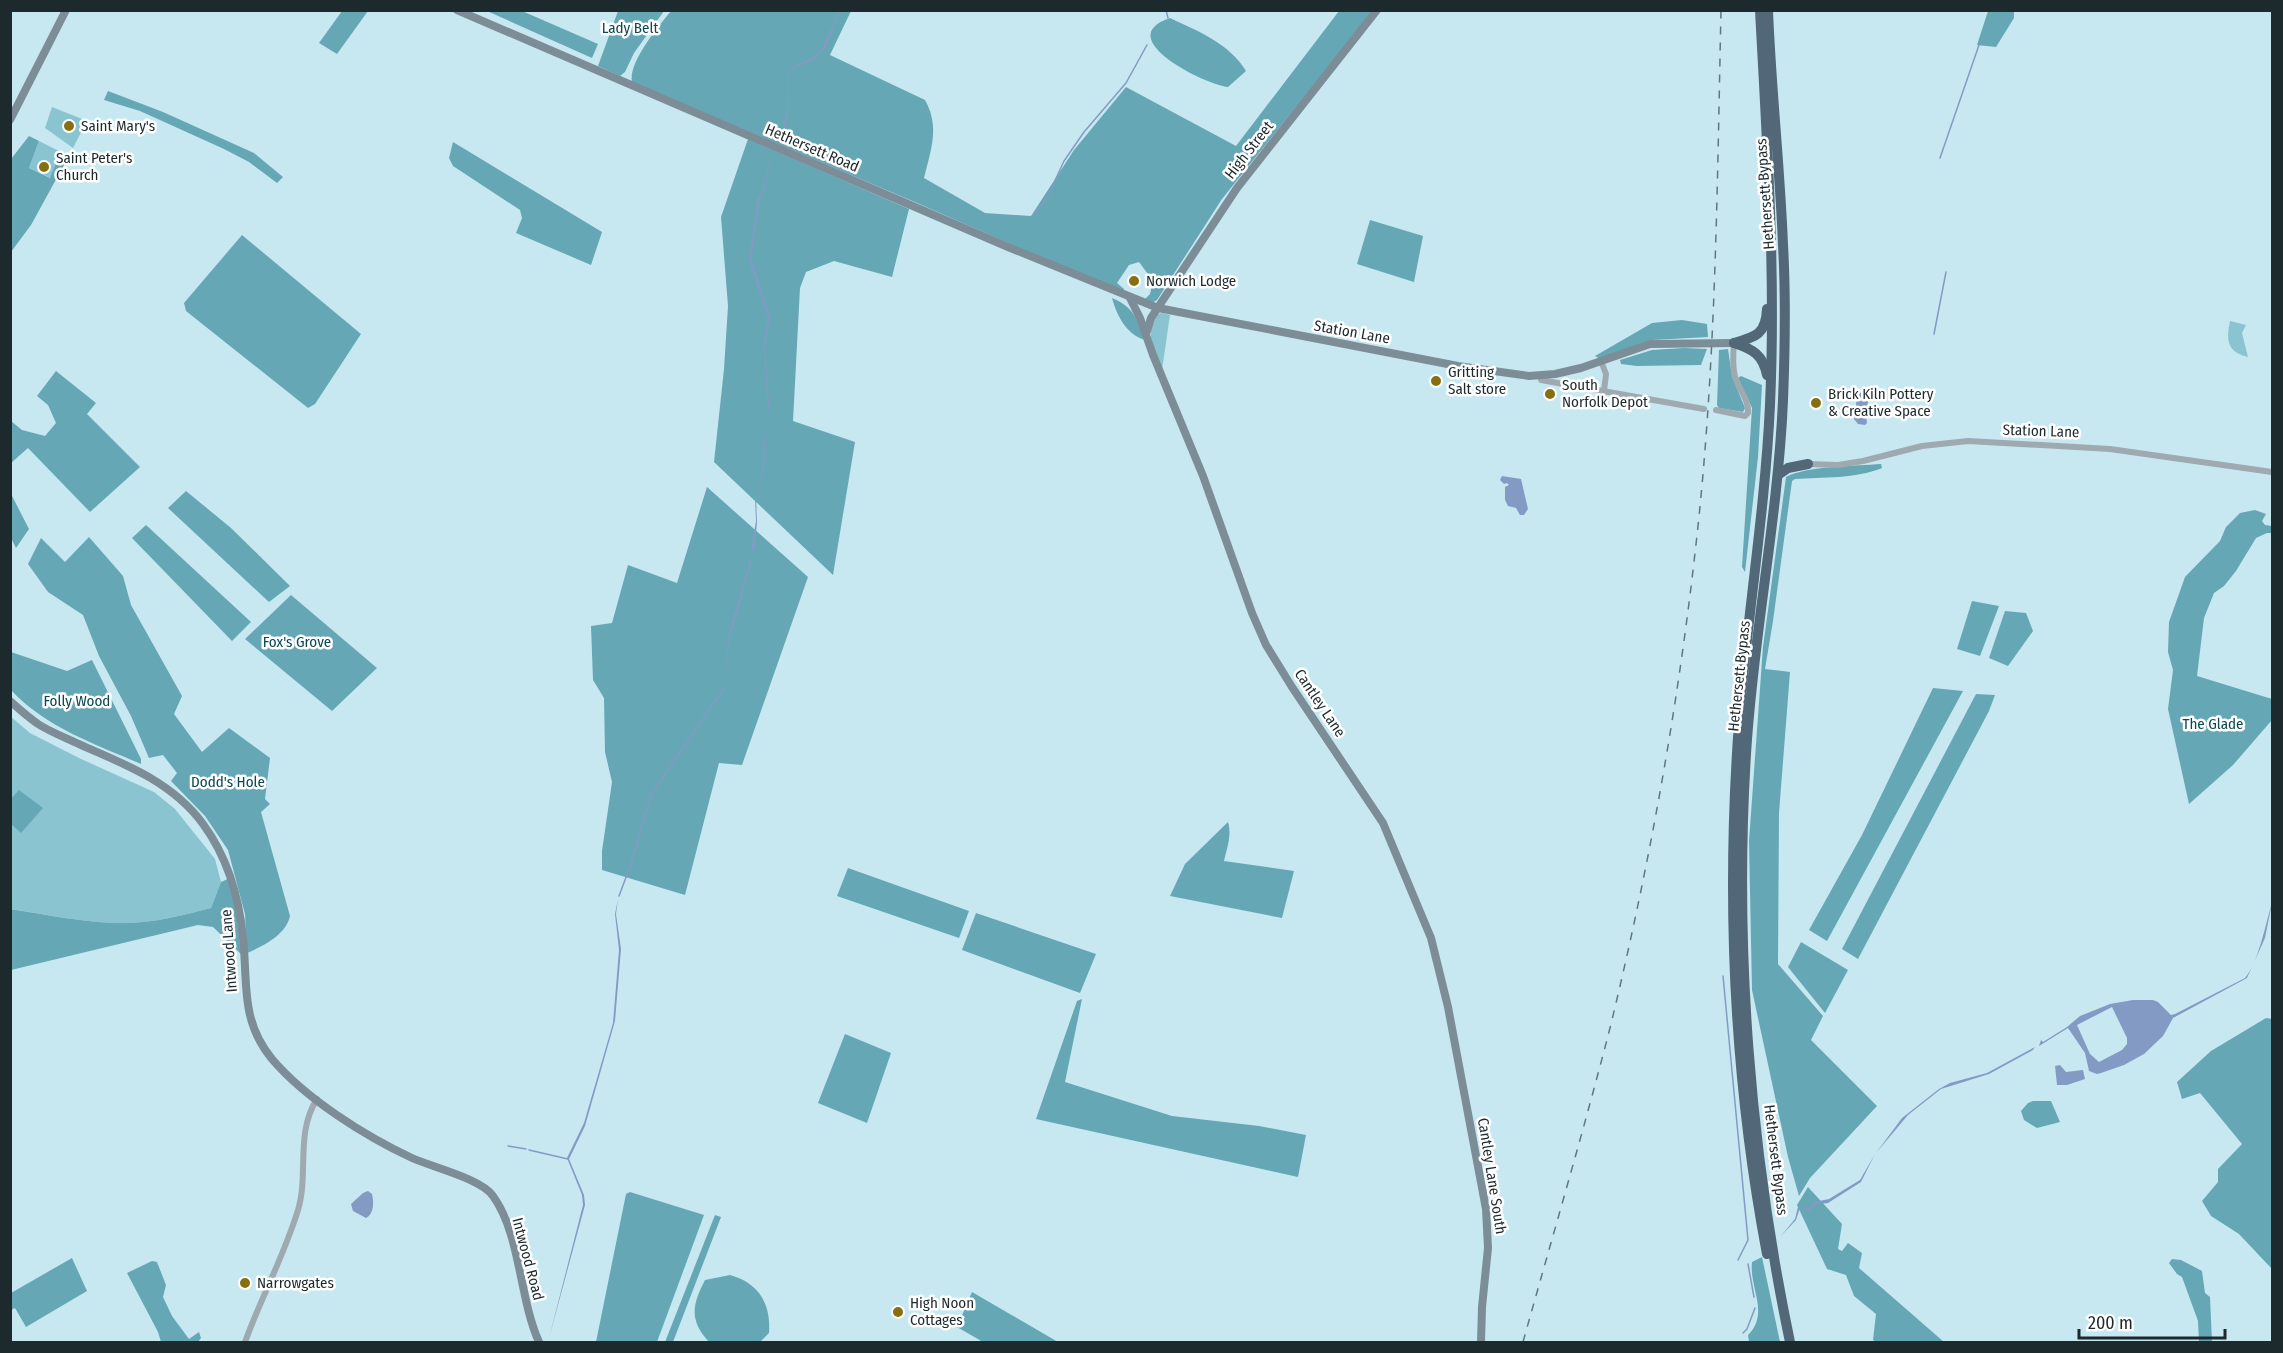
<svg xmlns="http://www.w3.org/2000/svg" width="2283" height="1353" font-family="'Fira Sans Condensed',sans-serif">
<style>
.green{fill:#8bc4d1}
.forest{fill:#66a7b6}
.water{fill:#839ac5;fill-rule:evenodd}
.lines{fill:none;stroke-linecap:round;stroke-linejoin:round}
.stream{stroke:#839ac5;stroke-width:1.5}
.street{stroke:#9ea9b0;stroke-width:6}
.secondary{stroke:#7d8d98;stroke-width:8}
.highway{stroke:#526878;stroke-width:10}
.rail{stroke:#61767b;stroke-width:1.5;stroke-dasharray:8 8;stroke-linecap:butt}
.poi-dot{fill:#866f0e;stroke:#fff;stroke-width:2}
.labels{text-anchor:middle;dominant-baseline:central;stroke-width:5;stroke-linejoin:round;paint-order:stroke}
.park-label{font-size:15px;fill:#0c4753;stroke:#fff}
.poi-label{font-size:15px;fill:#1d2a2d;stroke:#fff;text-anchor:start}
.street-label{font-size:15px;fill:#1d2a2d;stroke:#fff}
</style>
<rect width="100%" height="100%" fill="#c7e8f0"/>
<g class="green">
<polygon points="52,107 87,121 73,148 45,128"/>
<polygon points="39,141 61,152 51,178 29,168"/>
<path d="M1162,313L1170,315L1162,370C1155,350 1143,333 1158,314Z"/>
<path d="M2230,321L2246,325L2242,333L2248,357C2227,352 2226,340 2230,321Z"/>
<path d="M10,716L30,733L79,758L154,792L175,809L215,859L221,882L211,908C184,915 157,922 129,923C90,924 49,915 11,909Z"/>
</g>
<g class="forest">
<polygon points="342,11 368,11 337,54 319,43"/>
<polygon points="487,11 522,11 598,44 592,58"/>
<polygon points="618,11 664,11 634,53 625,72 620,76 598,66"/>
<path d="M671,11H851L830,55L925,100C940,127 931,149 924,178L985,213L1031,216L1074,150L1126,87L1236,146L1339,11H1373L1222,199L1157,300L1152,303L1144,300L1150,294L1153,281L1139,262L1129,265L1117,283L1124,289L1122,293L917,203L632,82C628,62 659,26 671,11Z"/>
<polygon points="1988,11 2014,11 2014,18 1996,47 1977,45"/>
<path d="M1170,18C1198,31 1230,44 1246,71L1228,87C1206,85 1110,38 1170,18Z"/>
<polygon points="108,91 163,112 254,153 283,177 277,183 249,162 224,149 140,111 104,100"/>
<polygon points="29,136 39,141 29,168 50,178 61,152 70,154 31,225 11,252 11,159"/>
<polygon points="748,139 909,209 892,277 834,261 806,272 800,288 793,421 855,442 833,575 714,462 724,369 728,306 721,217"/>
<polygon points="453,142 602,232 591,265 516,233 522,218 520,210 453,166 449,158"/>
<polygon points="1370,220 1423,236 1414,282 1357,264"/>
<polygon points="242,235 361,334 315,404 308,408 186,311 184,303"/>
<path d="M1112,298C1134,307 1137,319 1145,340C1126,334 1117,316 1112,298Z"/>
<polygon points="1682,320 1707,324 1708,337 1652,340 1600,359 1595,356 1652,323"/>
<polygon points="1684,348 1707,349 1701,365 1637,366 1621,364 1620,360 1652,350"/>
<polygon points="1728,349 1732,376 1745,408 1743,412 1719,408 1717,405 1719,350"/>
<polygon points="56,371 96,403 87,414 140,467 90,512 28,448 11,463 11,421 22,430 45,436 56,423 48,405 37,396"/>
<polygon points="1741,376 1762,385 1758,457 1745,572 1742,567 1752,408 1738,378"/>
<path d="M1881,464L1882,468C1855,479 1823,477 1795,479L1792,481L1773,621L1765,669L1790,672L1779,813L1778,964L1823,1016L1811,1040L1877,1106L1810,1178L1799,1196L1788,1157L1752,990L1749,841L1763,647L1786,477C1806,466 1856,466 1881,464Z"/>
<polygon points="707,487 808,577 742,765 719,763 685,895 602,870 602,851 612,782 605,752 604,698 593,680 591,626 612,623 628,565 677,583"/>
<polygon points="186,491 231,528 290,586 269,602 168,508"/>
<polygon points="10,492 29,529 16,548 11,538"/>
<polygon points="2255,510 2266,514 2262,521 2265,525 2272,526 2272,533 2267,533 2256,538 2236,571 2224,586 2214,593 2204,618 2197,676 2272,699 2272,720 2233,765 2189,804 2168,709 2173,670 2168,652 2169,622 2185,577 2220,541 2226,527 2240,513"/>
<polygon points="146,525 251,622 232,641 132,538"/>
<path d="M89,537L123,576L131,605L182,696L174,714L202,752L229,728L270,758L265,799L270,804L261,812L290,916C286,935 263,946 247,953L245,914L228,850L205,816L171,781L177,773L163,755L149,758L131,716L99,656L83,615L48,592L28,564L41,538L65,562Z"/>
<polygon points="291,595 377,668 332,711 245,639"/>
<polygon points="1972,601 1999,606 1980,656 1957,649"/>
<polygon points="2005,611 2026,613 2033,631 2008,666 1989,658"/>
<path d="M11,652L67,671L92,660L141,759V764C95,744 45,727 11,690Z"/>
<polygon points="1933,688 1963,691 1827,941 1809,930 1862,835"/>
<polygon points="1976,694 1995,695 1989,711 1858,959 1842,949"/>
<polygon points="19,790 43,808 21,833 10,823 11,799"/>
<path d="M1228,822C1232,835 1227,848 1224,861L1294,871L1282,918L1170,896L1185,864Z"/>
<polygon points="848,868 969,911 959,938 837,896"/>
<path d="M230,878L235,898L241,954L213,927L198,925L11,970L10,909C49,915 90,924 129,923C157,922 184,915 211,908L221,882Z"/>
<polygon points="976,913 1096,954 1080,993 962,950"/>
<polygon points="1801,942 1848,970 1825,1013 1788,967"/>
<polygon points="1082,999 1065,1082 1172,1116 1259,1126 1306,1135 1298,1177 1036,1119 1077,1001"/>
<polygon points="2266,1018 2272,1019 2272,1269 2239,1234 2211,1216 2202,1201 2218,1182 2218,1169 2242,1144 2200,1093 2182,1099 2177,1082 2211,1051"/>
<polygon points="845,1034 891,1053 867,1123 818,1103"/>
<polygon points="2033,1101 2051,1101 2060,1122 2037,1128 2024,1120 2021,1111 2028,1103"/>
<polygon points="1808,1187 1842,1224 1838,1249 1842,1251 1848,1243 1862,1253 1859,1268 1944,1342 1876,1342 1873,1340 1876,1314 1854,1296 1846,1275 1827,1269 1797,1205"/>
<polygon points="630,1192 704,1215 657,1342 596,1342 626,1194"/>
<polygon points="715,1215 721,1217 673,1342 665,1342"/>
<path d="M1762,1257L1780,1342H1749L1748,1335C1770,1313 1749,1288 1752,1262Z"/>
<polygon points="72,1258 87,1291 26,1327 15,1308 11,1310 11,1293"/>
<polygon points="2172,1259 2181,1260 2202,1271 2205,1293 2210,1297 2212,1342 2199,1342 2198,1321 2182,1277 2177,1274 2169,1263"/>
<polygon points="152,1261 157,1262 166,1285 163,1297 172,1316 189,1339 199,1332 201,1338 198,1342 161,1342 158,1332 127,1273"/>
<path d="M730,1275C759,1283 771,1304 769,1333L760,1342H709C689,1320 692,1305 705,1280Z"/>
<polygon points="972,1292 1058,1342 983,1342 957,1327"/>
</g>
<g class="water">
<path d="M840,11H842C832,24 831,46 817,57C808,64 796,65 788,74C786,95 794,128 777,142L784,125L787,110V74L792,68L819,54Z"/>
<polygon points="773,153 768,171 767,185 760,198 751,261 754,267 770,317 765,345 769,405 768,412 764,344 768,317 749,261 758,198 766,185 767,170"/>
<path d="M1861,389L1867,392C1870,403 1865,412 1867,423L1865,425L1858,424L1854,419L1858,391Z"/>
<polygon points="766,415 764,470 756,496 757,522 755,546 750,556 751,564 730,637 724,689 729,634 749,564 756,521 755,498 762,474"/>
<polygon points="1502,476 1521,479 1528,509 1524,515 1520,515 1516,508 1508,506 1505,500 1505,487 1509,485 1507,483 1504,484 1500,480"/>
<polygon points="618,899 616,914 621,949 615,1021 585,1126 569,1159 584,1195 585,1205 548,1342 583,1205 582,1195 567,1158 584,1123 613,1023 619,950 615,914"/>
<path d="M2272,903L2265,938L2247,978L2173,1018L2163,1036L2144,1054L2124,1065L2101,1073L2097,1074L2089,1071L2085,1053L2068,1028L2039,1046L2041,1040L2043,1042L2067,1027L2080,1016L2110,1004L2133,1000H2153L2158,1002L2171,1015L2175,1014L2245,978C2258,964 2266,922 2272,903ZM2112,1007L2127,1038V1044L2122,1050L2099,1062L2090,1054L2077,1025Z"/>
<polygon points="2035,1047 2033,1050 1989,1074 1941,1089 1908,1115 1876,1153 1902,1118 1939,1089 1950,1083 1987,1073"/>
<polygon points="2060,1065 2066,1072 2083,1070 2085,1079 2067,1085 2057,1085 2055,1066"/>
<polygon points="1875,1154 1861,1182 1828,1203 1814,1205 1810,1211 1800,1208 1796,1220 1780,1237 1795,1219 1798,1207 1809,1208 1814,1202 1829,1199 1860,1180"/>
<path d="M368,1191L372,1194C374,1202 374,1214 366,1218L353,1211L351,1204L363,1193Z"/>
</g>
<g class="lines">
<g class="stream">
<polyline points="1166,10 1168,18"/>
<polyline points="1940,158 1979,45"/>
<polyline points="1033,215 1047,198 1064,161 1084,132 1126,83 1147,45"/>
<polyline points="1934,334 1946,272"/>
<polyline points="619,896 631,864 651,795 724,688"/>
<polyline points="1723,976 1748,1240 1738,1260"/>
<polyline points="508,1146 526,1149"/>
<polyline points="529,1150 568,1159"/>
<polyline points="1748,1264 1754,1297"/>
<polyline points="1743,1333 1747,1329 1755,1308"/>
</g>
<g class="street">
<polyline points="1601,361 1606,374 1604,391"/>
<polyline points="1541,376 1541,380 1704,409"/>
<path d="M1716,410L1745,416L1748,413C1749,400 1739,389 1735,377C1732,365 1733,354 1734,343"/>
<polyline points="1808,464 1838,465 1863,461 1922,446 1968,441 2110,449 2272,472"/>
<path d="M245,1342C261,1298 284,1256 298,1210C309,1174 295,1133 317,1099"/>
</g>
<g class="secondary">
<polyline points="457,10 1008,247 1158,308 1458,366 1529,376 1555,374 1581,368 1650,344 1734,343"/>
<polyline points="10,120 66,10"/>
<polyline points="1130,298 1140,318 1153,355 1203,476 1252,613 1266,645 1292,687 1383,823 1431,938 1448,1007 1486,1209 1488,1248 1482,1307 1481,1342"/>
<polyline points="1146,334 1151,318 1237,188 1377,10"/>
<path d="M10,701C19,709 28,717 38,724C52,733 69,739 83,746C128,765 174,784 203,824C228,858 239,896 243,938C248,983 240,1020 272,1059C306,1099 365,1136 412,1158C432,1167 482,1179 493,1196C521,1235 519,1298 539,1342"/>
</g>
<g class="highway">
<path d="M1760,10C1767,142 1776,273 1770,405C1765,512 1747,617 1739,723C1726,900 1734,1080 1767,1254"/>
<path d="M1768,10C1771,89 1780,167 1783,245C1786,297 1785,349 1783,400C1778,519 1753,635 1746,754C1734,949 1750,1151 1790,1342"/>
<path d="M1734,343C1756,337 1766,334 1767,309"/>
<path d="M1734,343C1753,349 1763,355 1767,375"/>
<polyline points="1778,475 1788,468 1808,464"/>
</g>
<path class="rail" d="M1523,1342C1552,1238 1583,1133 1610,1028C1648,872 1677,713 1695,553C1716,373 1717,192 1721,10"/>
</g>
<g class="poi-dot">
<circle cx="69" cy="126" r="6"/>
<circle cx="44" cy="167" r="6"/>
<circle cx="1134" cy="281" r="6"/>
<circle cx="1436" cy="381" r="6"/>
<circle cx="1550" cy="394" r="6"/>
<circle cx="1816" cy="403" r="6"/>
<circle cx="245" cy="1283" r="6"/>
<circle cx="898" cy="1312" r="6"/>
</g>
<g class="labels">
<g class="park-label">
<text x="630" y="28">Lady Belt</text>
<text x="297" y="642">Fox's Grove</text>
<text x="77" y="701">Folly Wood</text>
<text x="2213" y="724">The Glade</text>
<text x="228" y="782">Dodd's Hole</text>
</g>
<g class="poi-label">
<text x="81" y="126">Saint Mary's</text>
<text x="56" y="158">Saint Peter's<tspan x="56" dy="17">Church</tspan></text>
<text x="1146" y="281">Norwich Lodge</text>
<text x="1448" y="372">Gritting<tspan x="1448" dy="17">Salt store</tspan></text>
<text x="1562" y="385">South<tspan x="1562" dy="17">Norfolk Depot</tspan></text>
<text x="1828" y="394">Brick Kiln Pottery<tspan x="1828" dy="17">&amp; Creative Space</tspan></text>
<text x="257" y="1283">Narrowgates</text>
<text x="910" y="1303">High Noon<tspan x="910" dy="17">Cottages</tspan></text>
</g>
<g class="street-label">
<text transform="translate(812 148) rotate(23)">Hethersett Road</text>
<text transform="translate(1249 150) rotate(-52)">High Street</text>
<text transform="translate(1765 194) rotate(-94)">Hethersett Bypass</text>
<text transform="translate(1352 332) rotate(10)">Station Lane</text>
<text transform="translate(2041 431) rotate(2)">Station Lane</text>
<text transform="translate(1739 676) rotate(-84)">Hethersett Bypass</text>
<text transform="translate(1320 703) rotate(56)">Cantley Lane</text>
<text transform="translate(229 951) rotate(-94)">Intwood Lane</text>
<text transform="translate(1776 1160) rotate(83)">Hethersett Bypass</text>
<text transform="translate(1492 1176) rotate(81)">Cantley Lane South</text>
<text transform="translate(528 1259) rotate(75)">Intwood Road</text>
</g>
</g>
<rect width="2283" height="1353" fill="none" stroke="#1d2a2d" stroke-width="24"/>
<path d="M2079 1329v9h146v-9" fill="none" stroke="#1d2a2d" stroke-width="3"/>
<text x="2088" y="1329" font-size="18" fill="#1d2a2d" stroke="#ffffff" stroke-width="4.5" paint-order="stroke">200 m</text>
</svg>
